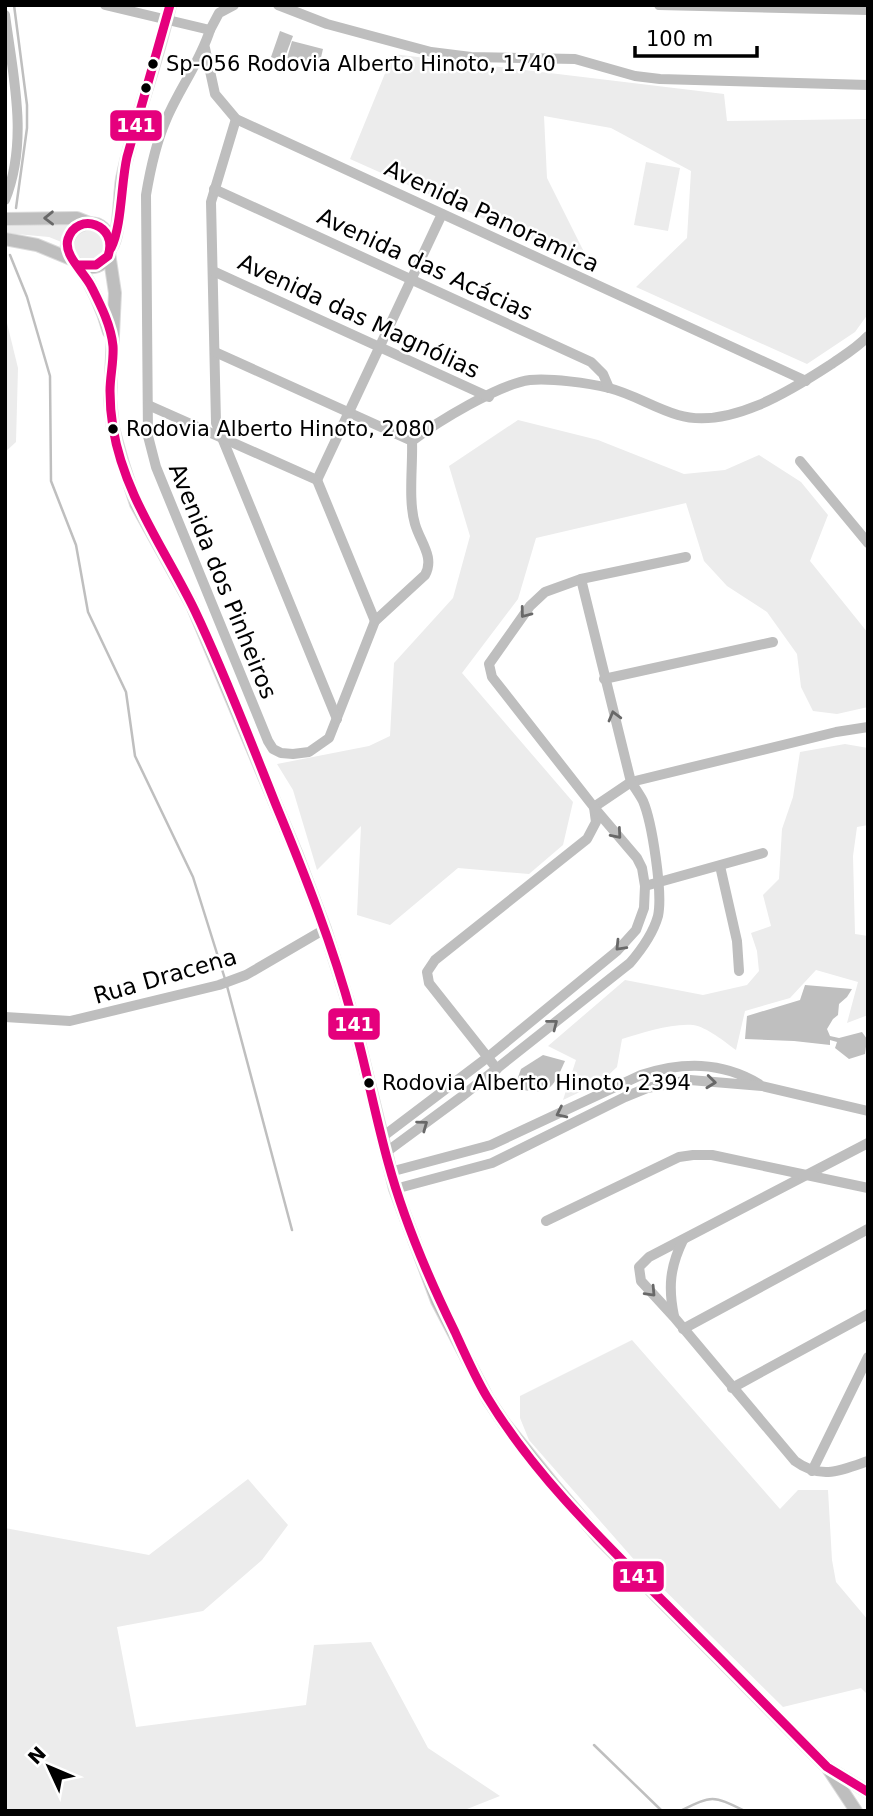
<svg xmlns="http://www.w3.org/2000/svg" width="873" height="1816" font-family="'DejaVu Sans',sans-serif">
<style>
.green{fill:#ececec}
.water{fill:#bfbfbf}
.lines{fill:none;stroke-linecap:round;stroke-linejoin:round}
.stream{stroke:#bfbfbf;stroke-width:2.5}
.major-casing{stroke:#dbdbdb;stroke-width:14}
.minor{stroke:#bebebe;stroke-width:10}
.major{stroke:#bebebe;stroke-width:12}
.bus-1-casing{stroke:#fff;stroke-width:14}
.bus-1{stroke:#e5007d;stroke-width:9}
.oneway{stroke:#686868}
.bus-dot{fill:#000;stroke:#fff;stroke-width:2.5}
.labels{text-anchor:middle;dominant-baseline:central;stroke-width:5;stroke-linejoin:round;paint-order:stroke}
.bus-label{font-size:21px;fill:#000;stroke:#fff;text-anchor:start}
.street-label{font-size:23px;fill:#000;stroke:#fff}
.line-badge{stroke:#fff;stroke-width:2.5}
.badge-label{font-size:19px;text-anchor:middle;font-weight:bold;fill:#fff}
</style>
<rect width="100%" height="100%" fill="#fff"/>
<g class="green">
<polygon points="393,54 724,94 727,121 868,119 868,314 855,332 807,364 636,287 687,238 691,171 611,128 544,116 547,178 589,262 498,225 350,159"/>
<polygon points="646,162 680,168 668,231 634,225"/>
<polygon points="75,221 64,243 49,237 5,233 5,226"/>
<circle cx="89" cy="246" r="16"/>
<polygon points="5,315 18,368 16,442 5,452"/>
<polygon points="518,420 598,440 684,474 725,470 759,455 801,482 828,515 810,561 868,633 868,707 837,714 813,711 801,687 797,654 767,612 727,586 704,561 686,503 536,538 518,599 462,673 573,802 563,845 529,874 458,868 390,925 357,915 361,826 317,870 293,790 277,764 369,746 390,736 394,663 453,598 470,536 449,466"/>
<path d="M845,744L868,748V825L857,827L853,856L855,934L868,936V1015L847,1023L858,982L816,970L790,998L745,1011L736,1050C725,1042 707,1027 693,1025C672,1023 642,1033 622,1039L617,1067L601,1082L563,1100L576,1060L548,1046L625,980L703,995L747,985L759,971L757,951L751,933L771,926L763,895L779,879L782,829L793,797L800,752Z"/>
<polygon points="632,1340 780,1509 798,1490 828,1490 832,1560 836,1582 868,1620 868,1695 861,1688 783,1707 637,1563 529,1440 520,1418 520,1396"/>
<polygon points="248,1479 288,1525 262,1560 203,1611 117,1627 136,1727 306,1705 314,1645 371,1642 428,1748 500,1796 462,1811 5,1811 5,1528 149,1555"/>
</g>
<g class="water">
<polygon points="280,31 293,36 283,62 271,57"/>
<polygon points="292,41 323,49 319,66 287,58"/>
<polygon points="805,985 852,989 847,997 839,1004 838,1015 833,1019 827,1029 830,1036 839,1038 862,1032 867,1039 865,1054 849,1059 835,1048 837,1042 830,1040 830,1045 794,1041 745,1039 747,1016 800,1000"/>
<path d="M543,1055L565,1061C551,1093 548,1095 514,1088L521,1069Z"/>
</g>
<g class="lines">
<g class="stream">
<polyline points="14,5 27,105 27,128 16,208"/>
<polyline points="10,255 27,297 50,376 51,481 76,545 88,612 126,692 135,756 193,877 225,979"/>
<polyline points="227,986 292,1230"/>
<polyline points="594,1745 662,1811"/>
<path d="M680,1811C713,1795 712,1795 745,1811"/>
</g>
<defs>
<g id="major">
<polyline points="5,219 77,218 92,224"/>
<polyline points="5,239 37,245 71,259"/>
<path d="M111,248C120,236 119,196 122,179C134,120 157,64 170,5"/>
<polyline points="109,253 115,293 110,399 113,428 123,464 136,504 192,605 297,855 325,929 353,1018 395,1189 437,1301 488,1399 504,1423 553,1484 599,1538 827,1767 856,1811"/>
<path d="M79,265C121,280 119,212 82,225C75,227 70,233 68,240C66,245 67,251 70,256C72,261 77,263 80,268C93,287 103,311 109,332"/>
<polyline points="830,1769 868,1792"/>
</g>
</defs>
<use href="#major" class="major-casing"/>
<g class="minor">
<path d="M105,5L210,30C200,62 179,89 166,120C156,143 150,171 146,195L148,436L156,467L268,741L273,749L281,753L293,754L309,752L329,738L375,621L425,575C435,557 420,542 415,524C408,501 413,465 412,441C437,422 499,384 530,380C551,378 588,383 609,388C633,394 654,408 678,415C728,430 790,391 830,365C843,356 857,348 868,336"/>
<polyline points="278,5 327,24 431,52 471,57 575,59 635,76 660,79 868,85"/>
<polyline points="659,5 868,10"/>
<path d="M5,15C13,76 29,140 5,200"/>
<polyline points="210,30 219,13 234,5"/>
<polyline points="205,48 215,94 236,119 806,381"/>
<polyline points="236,119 211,202 216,423 337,719"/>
<polyline points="214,189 591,362 603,374 609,388"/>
<polyline points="213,271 489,397"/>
<polyline points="215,352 412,441"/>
<polyline points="148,405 317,480"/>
<polyline points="800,461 868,543"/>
<polyline points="317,480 442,214"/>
<polyline points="317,480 375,621"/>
<polyline points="604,679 773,642"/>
<polyline points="720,866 737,941 739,971"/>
<polyline points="645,886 763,853"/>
<polyline points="5,1017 70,1021 219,985 246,975 325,929"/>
<polyline points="497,1069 429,983 427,972 435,960 587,839 596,822 594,807 631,782 836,732 868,727"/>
<polyline points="381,1138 488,1057 617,951 636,930 644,908 645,886 642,868 637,858 597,811 492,677 489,664 530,606 545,592 581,579 686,557"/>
<path d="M868,1143L649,1257L639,1267L641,1281L674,1317L795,1461C821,1480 840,1471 868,1461"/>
<path d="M385,1153L461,1097L630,963C642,949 653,934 658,916C663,893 652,822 643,801C640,795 635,788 631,782L581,579"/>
<path d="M390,1172L491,1145L641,1075C682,1062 721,1061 759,1084"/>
<polyline points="395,1189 492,1163 625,1097 647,1088 690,1080 762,1086 868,1111"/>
<polyline points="546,1221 679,1157 693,1155 712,1155 868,1188"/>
<path d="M674,1316C668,1287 670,1267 683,1240"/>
<polyline points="683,1329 868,1229"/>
<polyline points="732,1388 868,1314"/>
<polyline points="812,1471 868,1357"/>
</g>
<use href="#major" class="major"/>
<defs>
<g id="bus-1">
<path d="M111,248C122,226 121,183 127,157L170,5"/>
<path d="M79,265H96L108,256C119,224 77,211 68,239C63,255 84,272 91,286C100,304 111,325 113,346C114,361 110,376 110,391C110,403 111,416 113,428C124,495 166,551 195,611C225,674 250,740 276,805C305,875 333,946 353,1020C366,1067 375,1115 388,1162C404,1221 428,1277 455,1332C465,1354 475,1377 487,1397C535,1476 602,1540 666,1604C720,1658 774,1713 827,1767L868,1792"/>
</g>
</defs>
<use href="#bus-1" class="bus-1-casing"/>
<use href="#bus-1" class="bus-1"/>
</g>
<defs><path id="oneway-chevron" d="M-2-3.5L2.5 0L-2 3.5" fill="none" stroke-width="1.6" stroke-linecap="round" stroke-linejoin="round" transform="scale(1.75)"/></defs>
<g class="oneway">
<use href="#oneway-chevron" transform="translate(49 218) rotate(179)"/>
<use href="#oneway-chevron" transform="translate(525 613) rotate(127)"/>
<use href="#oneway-chevron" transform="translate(614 716) rotate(-105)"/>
<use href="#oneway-chevron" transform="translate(617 834) rotate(49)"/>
<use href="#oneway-chevron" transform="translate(620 946) rotate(134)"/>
<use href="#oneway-chevron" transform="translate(553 1024) rotate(-38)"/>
<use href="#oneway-chevron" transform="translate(711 1082) rotate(6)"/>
<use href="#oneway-chevron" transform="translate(561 1113) rotate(154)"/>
<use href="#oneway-chevron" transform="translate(423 1125) rotate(-36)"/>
<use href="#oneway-chevron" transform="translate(651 1292) rotate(47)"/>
</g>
<g class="bus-dot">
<circle cx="153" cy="64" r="6"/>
<circle cx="146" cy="88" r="6"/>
<circle cx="113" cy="429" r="6"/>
<circle cx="369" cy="1083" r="6"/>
</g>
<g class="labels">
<g class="bus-label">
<text x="166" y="64">Sp-056 Rodovia Alberto Hinoto, 1740</text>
<text x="126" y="429">Rodovia Alberto Hinoto, 2080</text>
<text x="382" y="1083">Rodovia Alberto Hinoto, 2394</text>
</g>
<g class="street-label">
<text transform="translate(492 216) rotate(25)">Avenida Panoramica</text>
<text transform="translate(425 264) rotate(25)">Avenida das Acácias</text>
<text transform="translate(359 316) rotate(25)">Avenida das Magnólias</text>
<text transform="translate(223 581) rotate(68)">Avenida dos Pinheiros</text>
<text transform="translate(165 976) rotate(-16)">Rua Dracena</text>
</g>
</g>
<g class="line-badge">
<rect x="109" y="109" width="54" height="33" rx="7" fill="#e5007d"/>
<rect x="327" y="1007" width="54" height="34" rx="7" fill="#e5007d"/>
<rect x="612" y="1560" width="53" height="33" rx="7" fill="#e5007d"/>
</g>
<g class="badge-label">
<text x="136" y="132">141</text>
<text x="354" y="1031">141</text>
<text x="638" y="1583">141</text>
</g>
<rect width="873" height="1816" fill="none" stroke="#000000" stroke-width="14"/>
<g transform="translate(49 1767) rotate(314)" stroke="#ffffff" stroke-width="5" paint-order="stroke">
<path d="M0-5L12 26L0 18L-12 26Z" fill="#000000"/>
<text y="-10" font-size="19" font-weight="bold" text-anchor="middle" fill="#000000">N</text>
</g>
<path d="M635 46v10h122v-10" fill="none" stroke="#000000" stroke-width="3.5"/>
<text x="646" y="46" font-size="21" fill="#000000" stroke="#ffffff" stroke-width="5" paint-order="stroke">100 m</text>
</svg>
